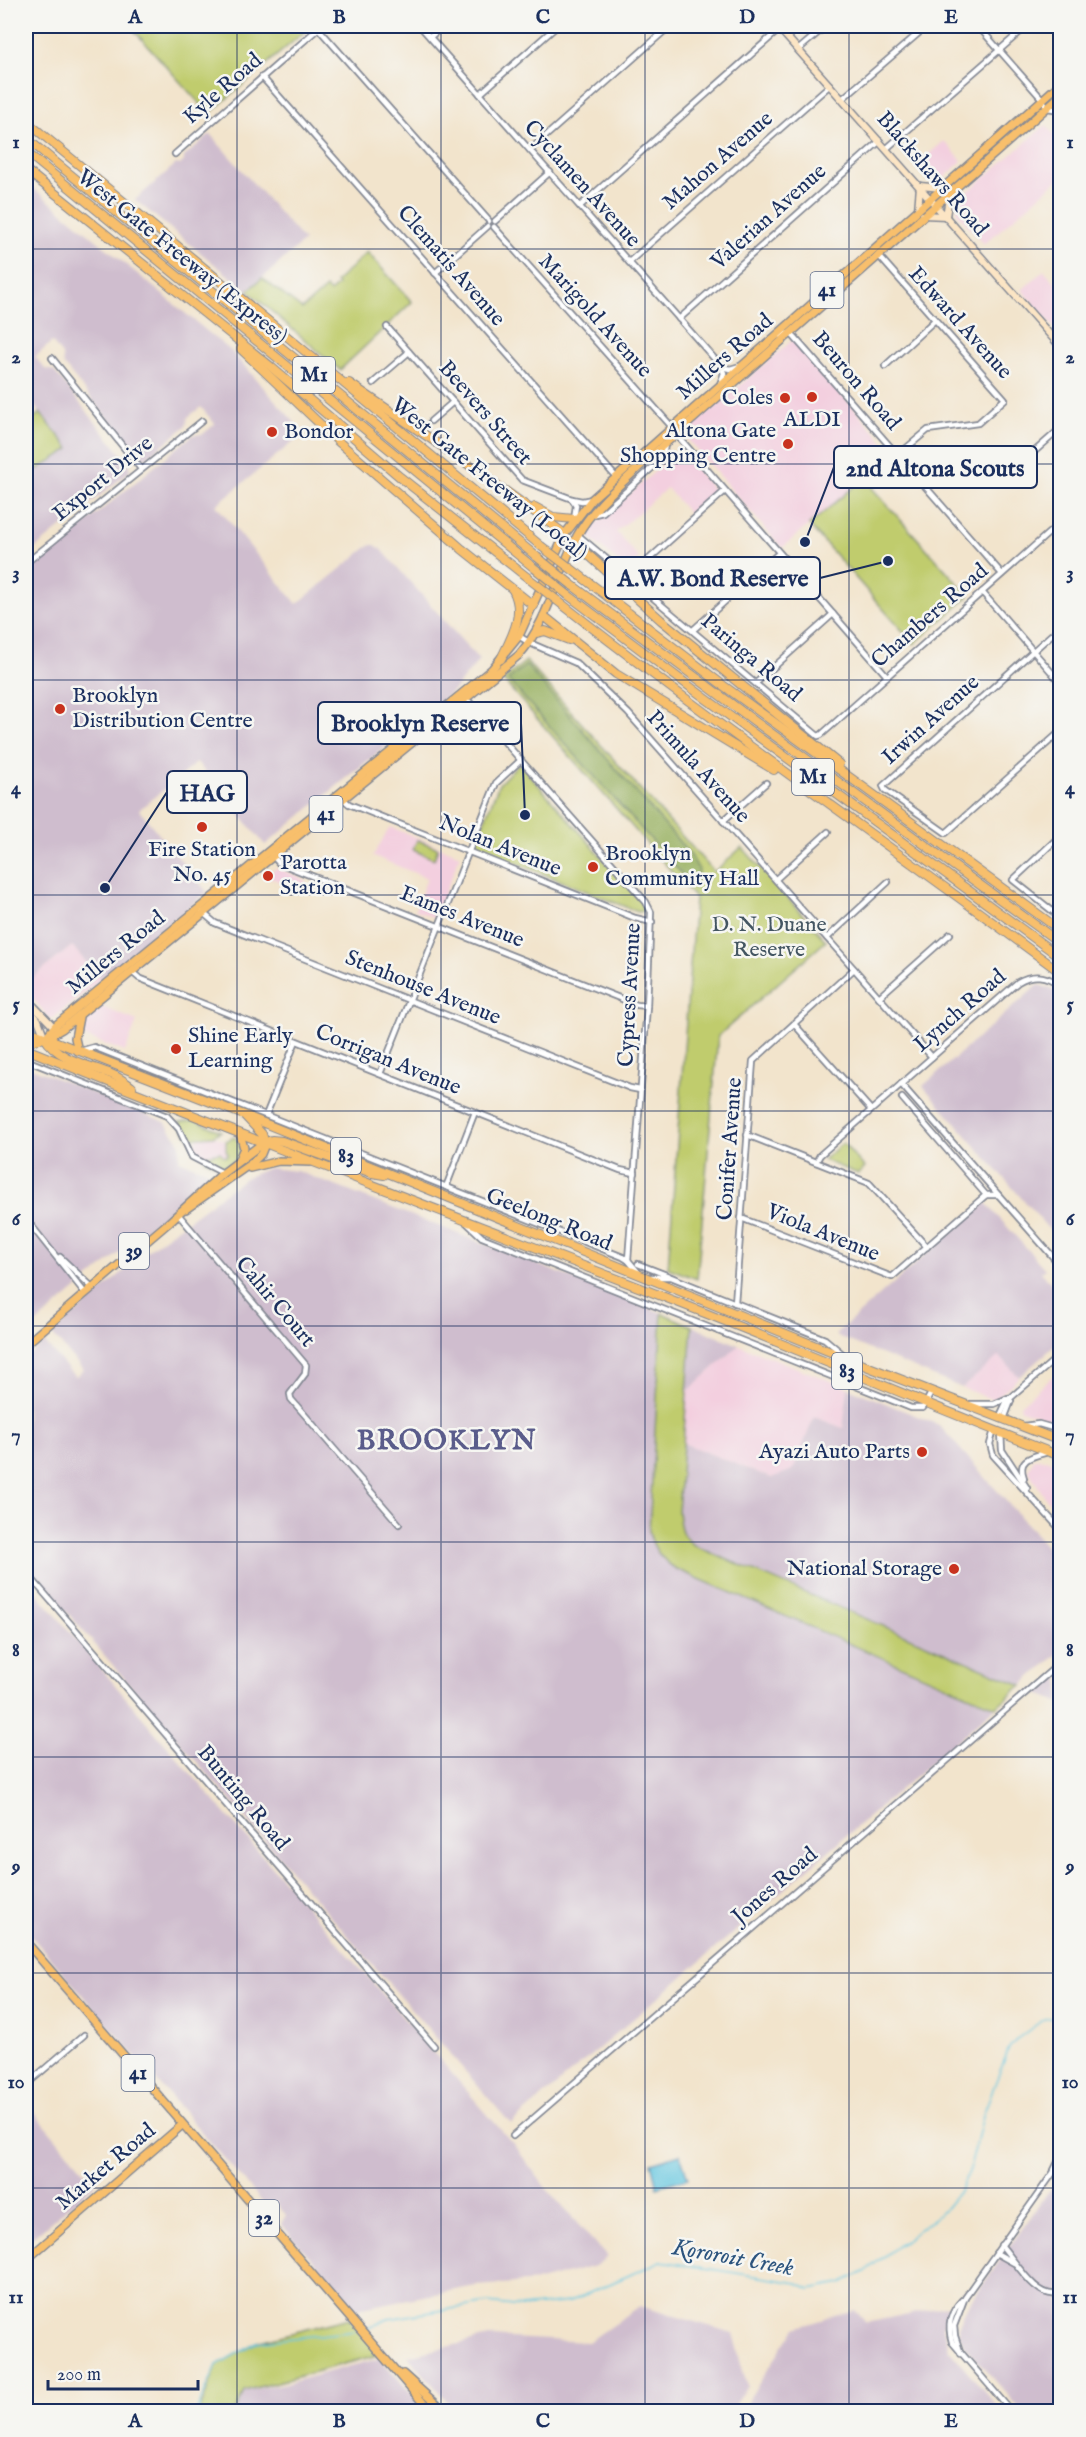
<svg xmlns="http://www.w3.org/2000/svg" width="1086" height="2437" font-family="'IM FELL English',serif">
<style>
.built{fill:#f3cfdf}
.industrial{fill:#cfbdce}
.green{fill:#c0cc6d;stroke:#6e7e66;stroke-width:1.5}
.forest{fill:#98b060;stroke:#5a705f;stroke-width:1.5}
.water{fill:#61c5df;stroke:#3e7a9e;stroke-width:1.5}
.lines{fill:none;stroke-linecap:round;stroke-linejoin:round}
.stream{stroke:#61c5df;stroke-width:1.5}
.street-casing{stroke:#868a95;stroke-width:8}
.secondary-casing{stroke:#868a95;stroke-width:9}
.primary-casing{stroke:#868a95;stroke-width:10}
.highway-casing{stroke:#868a95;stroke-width:10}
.street{stroke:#fff;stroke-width:4.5}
.secondary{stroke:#fce5c4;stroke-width:6}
.primary{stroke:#f8bf6c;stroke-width:7}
.highway{stroke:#f8bf6c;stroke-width:8}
.highway-bridge-casing{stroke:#868a95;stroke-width:10;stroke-linecap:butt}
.highway-bridge{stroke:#f8bf6c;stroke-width:8}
.grid{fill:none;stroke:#1b2f5e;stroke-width:1.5;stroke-opacity:0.55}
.poi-dot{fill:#c8321e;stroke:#f6f6f2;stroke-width:2}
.labels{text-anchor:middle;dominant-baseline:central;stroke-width:5;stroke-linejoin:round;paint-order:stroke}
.shield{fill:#f6f6f2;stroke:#5d6b8a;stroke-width:1.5}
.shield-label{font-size:21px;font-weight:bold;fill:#1b2f5e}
.street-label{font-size:22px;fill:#1b2f5e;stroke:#f6f6f2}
.poi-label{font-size:22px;fill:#1b2f5e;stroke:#f6f6f2;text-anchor:start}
.park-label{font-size:22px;fill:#445662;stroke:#f6f6f2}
.water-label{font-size:24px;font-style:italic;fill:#2c547e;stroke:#f6f6f2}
.district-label{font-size:28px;font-weight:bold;letter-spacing:1.5px;fill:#5a5c8b;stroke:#f6f6f2}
.leader{fill:none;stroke:#1b2f5e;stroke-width:2}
.callout-dot{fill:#1b2f5e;stroke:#f6f6f2;stroke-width:2}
.callout{fill:#f6f6f2;stroke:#1b2f5e;stroke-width:2}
.callout-label{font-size:24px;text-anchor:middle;font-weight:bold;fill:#1b2f5e}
.neatline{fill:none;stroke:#1b2f5e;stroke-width:2}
.grid-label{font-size:20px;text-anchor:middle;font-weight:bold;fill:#1b2f5e}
</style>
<rect width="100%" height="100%" fill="#f6f6f2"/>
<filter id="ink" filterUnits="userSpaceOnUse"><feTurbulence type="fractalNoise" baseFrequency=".0167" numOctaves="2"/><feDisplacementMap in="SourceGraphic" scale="12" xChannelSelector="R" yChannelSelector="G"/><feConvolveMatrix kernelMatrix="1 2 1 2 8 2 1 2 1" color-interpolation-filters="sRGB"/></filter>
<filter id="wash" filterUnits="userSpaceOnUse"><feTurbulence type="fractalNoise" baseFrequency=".008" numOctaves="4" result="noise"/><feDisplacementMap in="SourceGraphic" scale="24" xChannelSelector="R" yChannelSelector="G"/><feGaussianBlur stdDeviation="1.35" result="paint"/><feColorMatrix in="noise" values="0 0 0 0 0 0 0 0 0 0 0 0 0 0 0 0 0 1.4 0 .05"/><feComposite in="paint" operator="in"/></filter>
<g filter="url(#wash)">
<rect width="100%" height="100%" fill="#f2e4cc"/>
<g class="built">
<polygon points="1046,125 1060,142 1060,178 984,244 957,213 958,200"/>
<polygon points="944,141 962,161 944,178 926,177 915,166"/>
<polygon points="1044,270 1060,288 1060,334 1022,290"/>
<polygon points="794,339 893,453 782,548 683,434"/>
<polygon points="679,450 715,491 689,514 667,488 616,532 639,558 627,569 589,537 588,531"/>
<polygon points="390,827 460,855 435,918 415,910 427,878 373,856"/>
<polygon points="276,868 299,877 307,882 300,889 266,876"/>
<polygon points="72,946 101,979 53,1018 49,1018 26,990 26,983"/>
<polygon points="102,1007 137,1021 125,1052 83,1036 81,1024"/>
<polygon points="201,1131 234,1144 224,1164 199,1155 194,1147"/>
<polygon points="739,1345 848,1388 843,1428 814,1417 793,1471 771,1478 683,1443 687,1392"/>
<polygon points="999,1355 1019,1377 994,1400 962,1388"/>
<polygon points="1060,1370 1060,1423 1021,1410 1020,1405"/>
<polygon points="1034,1459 1045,1459 1060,1464 1060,1515 1046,1499 1028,1470"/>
</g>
<g class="industrial">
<polygon points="210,134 304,241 248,291 135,200 176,164 180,165 184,161 184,157"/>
<polygon points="26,182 231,351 304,433 216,505 297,604 370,545 375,545 382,550 479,660 454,690 265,845 197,762 139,810 207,892 101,979 72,946 26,983 26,572 193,435 203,434 215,424 201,407 188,417 186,426 146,458 140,458 63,364 62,355 52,342 35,357 45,369 54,371 130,465 130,471 26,556 26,490 32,484 26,475 26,425 40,413 26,395"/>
<polygon points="1038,985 1060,991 1060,1242 923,1086"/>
<polygon points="26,1066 165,1122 180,1143 179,1160 208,1171 209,1177 26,1332"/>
<polygon points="269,1168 297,1171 662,1313 649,1531 663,1560 676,1569 996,1707 511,2124 26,1565 26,1358 44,1342 75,1377 83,1370 52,1334 148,1250 245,1178"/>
<polygon points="985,1202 1045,1269 1041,1272 1058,1291 1060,1289 1060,1341 1019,1377 999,1356 962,1388 835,1335"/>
<polygon points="692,1326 739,1345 687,1392"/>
<polygon points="848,1388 939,1425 1060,1562 1060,1652 1022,1685 695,1546 684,1538 679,1526 678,1512 683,1443 771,1478 793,1470 814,1417 843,1428"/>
<polygon points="26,1580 159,1737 514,2145 545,2187 607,2257 595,2266 539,2281 476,2286 356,2309 281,2224 286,2215 275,2202 264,2204 26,1930"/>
<polygon points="1060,1673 1060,1703 1037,1693"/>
<polygon points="26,2103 95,2184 26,2243"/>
<polygon points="1060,2175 1060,2409 1058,2411 1022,2411 965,2346 960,2336 959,2326 963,2313"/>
<polygon points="950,2305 943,2327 948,2348 1001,2411 741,2411 795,2328 855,2310 866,2323"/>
<polygon points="640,2306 733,2333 747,2386 730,2411 456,2411 408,2356 489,2337 588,2342"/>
<polygon points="380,2358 427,2412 237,2412 244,2391 288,2383"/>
</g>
<g class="green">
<polygon points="130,26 311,26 209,114"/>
<polygon points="367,252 412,302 340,370 248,291 262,278 302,309 326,288 330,292 338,285 336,282"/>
<polygon points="40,413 70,449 27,476 26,425"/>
<polygon points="893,453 901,463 872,488 969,596 914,644 809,525"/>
<polygon points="526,661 714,872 742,847 826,941 718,1036 697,1279 668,1268 695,898 503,680"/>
<polygon points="519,763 640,900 645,907 643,911 638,912 474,846 499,784"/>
<polygon points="417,840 438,848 434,859 413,850"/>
<polygon points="196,1120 220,1131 221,1131 213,1136 189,1138 179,1122"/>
<path d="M234,1137C246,1145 238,1164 224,1166C219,1167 210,1162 205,1160L206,1155L220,1152L225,1157L228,1154L226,1150V1141Z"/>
<polygon points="843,1143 865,1168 858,1174 823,1160"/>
<path d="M662,1313L692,1326L678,1512C680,1528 681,1537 695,1546L1022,1685L996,1707L676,1569C662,1560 652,1548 649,1531Z"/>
<polygon points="349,2318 381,2354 244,2391 236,2411 199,2412 217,2365 257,2342"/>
</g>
<polygon class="forest" points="526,665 690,854 699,870 695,889 508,680"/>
<polygon class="water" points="680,2154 688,2178 657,2187 651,2163"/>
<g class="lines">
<g class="stream">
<polyline points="364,2330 388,2319 488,2303 522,2307 569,2302 661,2261 798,2283 810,2289 841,2283 864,2272 943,2211 960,2190 969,2172 984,2112 1009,2048 1017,2039 1044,2019 1060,2016"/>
<polyline points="196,2412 217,2365 257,2342 356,2331"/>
</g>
</g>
</g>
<g filter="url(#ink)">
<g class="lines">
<defs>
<g id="street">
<polyline points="420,26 720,365 724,373 720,384"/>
<polyline points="978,26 1043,100 1047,108 1060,110"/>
<polyline points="318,28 489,221"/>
<polyline points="430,37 443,26"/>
<polyline points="799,49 826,26"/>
<polyline points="262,77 616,477"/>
<polyline points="480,94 557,26"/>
<polyline points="842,99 927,26"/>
<polyline points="886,149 1027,26"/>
<polyline points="530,150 670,26"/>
<polyline points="175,154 321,26"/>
<polyline points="580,206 780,29"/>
<polyline points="495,221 550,172"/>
<polyline points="494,227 672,427"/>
<polyline points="879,256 1005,399 978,423 928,430 898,455"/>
<polyline points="629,262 830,85"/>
<polyline points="435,273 488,226"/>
<polyline points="679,319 880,141"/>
<polyline points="387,327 522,480 572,499 582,501 592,499"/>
<polyline points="778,336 790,333 795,338 1002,574"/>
<polyline points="52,358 141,469"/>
<polyline points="885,366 935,320"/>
<polyline points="722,367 730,369 740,366"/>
<polyline points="373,383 409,352"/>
<polyline points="431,421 453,402"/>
<polyline points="676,434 887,676"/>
<polyline points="1001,481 1060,429"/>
<polyline points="572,499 576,505 574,519"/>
<polyline points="591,515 603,512 663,458 665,444"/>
<polyline points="578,535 818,736 821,735 1060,523"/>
<polyline points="26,563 202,421"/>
<polyline points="629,577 725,491"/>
<polyline points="982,592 1060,682"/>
<polyline points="1060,627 883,786 885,790 946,833 1060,732"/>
<polyline points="693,630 779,553"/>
<polyline points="517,635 530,643 576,663 628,713 932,1057"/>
<polyline points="756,683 833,614"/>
<polyline points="465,697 646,902 651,912 647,1006 628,1260"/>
<polyline points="343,799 349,804 635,918 652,922"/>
<polyline points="723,821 766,783"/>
<polyline points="1060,836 1013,880 1060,917"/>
<polyline points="272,855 279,863 637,1005 647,1006"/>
<polyline points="776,879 828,832"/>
<polyline points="202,912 215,923 630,1088 640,1090"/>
<polyline points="827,938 888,882"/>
<polyline points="132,972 139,978 620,1170 635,1173"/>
<polyline points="879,997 950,934"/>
<polyline points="794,1024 871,1110"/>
<polyline points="80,1051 94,1047 623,1257 628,1260 638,1272"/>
<polyline points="26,1060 167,1116 179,1129 192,1157 223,1173"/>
<polyline points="380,1074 496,783 521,760"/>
<polyline points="901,1084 1060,1265"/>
<polyline points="902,1098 986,1195"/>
<polyline points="266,1115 296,1041"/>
<polyline points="747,1135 869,1183 927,1247"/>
<path d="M816,1162L820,1155L1018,982C1033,973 1046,975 1060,985"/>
<polyline points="446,1187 475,1112"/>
<polyline points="178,1214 306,1365 305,1374 290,1394 291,1399 399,1524"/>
<polyline points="741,1218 892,1277 986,1195 998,1195"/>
<polyline points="26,1219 85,1293"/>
<polyline points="466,1222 482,1237 911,1408 923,1408 932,1391"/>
<polyline points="60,1257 92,1287"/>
<polyline points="638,1264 669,1276"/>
<polyline points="651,1277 671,1277 825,1339 845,1356"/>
<polyline points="735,1303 753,1061 854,969"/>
<polyline points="970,1404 994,1404 1008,1398"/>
<polyline points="999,1418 1007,1401 1060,1355"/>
<polyline points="1004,1419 1011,1401"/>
<polyline points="1023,1426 1039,1424 1060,1430"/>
<polyline points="994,1430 990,1444 993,1455 1060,1529"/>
<polyline points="1001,1433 1002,1450 1027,1488"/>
<path d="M1024,1478C1016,1458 1034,1456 1049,1452"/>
<polyline points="26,1572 434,2046"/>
<polyline points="26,2085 84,2035"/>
<polyline points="513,2136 1060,1663"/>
<polyline points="1054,2170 1060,2158"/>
<path d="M1001,2245C1015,2260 1037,2302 1060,2293"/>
<polyline points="996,2253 1014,2263"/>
<path d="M962,2300C950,2312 947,2326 952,2342L1012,2412"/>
<polyline points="961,2354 955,2336 954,2326 965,2297 1053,2173 1060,2165"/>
</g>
<g id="secondary">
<polyline points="777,26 1060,346"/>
<polyline points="920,186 942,188"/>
<polyline points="918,210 920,186"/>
<polyline points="923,215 946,216"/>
<polyline points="946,216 950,192"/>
<polyline points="26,998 54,1027"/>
<polyline points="26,1005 38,1020 45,1038"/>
</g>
<g id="primary">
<polyline points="45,1038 56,1025 492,669 519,636 565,534 592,499 1060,84"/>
<path d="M46,1038L62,1029L519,655C549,621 556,576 577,536C594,505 625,481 651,456L1060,96"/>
<polyline points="78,1051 75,1038 79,1017"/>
<polyline points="239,1159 244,1148 240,1134"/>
<polyline points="250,1168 279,1161 310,1162"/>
<polyline points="186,1209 253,1162 261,1154 265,1144"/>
<polyline points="26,1344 167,1224 223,1173 263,1143"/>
<polyline points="26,1942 431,2412"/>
<polyline points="26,2260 182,2125"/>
<polyline points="403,2374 445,2412"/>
</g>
<g id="highway">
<polyline points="26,121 541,546"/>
<polyline points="26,138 537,557"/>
<polyline points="26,152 533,567"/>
<polyline points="26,170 270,366 400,477 528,578"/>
<polyline points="241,349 340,443 462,549 534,606"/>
<polyline points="349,383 475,469 565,534"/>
<polyline points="535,507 553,517 574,519"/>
<polyline points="574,542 661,620 839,764"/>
<polyline points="578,574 724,686 1060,930"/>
<polyline points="572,585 753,720 1060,943"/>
<polyline points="568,595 705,698 1060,957"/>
<path d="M563,605C725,732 895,849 1060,972"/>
<polyline points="544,616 616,674 774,770"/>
<polyline points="536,633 545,631 569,640"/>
<path d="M501,659C511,638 526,614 513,590"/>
<polyline points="26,1030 244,1115 848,1359 1060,1441"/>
<path d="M45,1038C58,1060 89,1065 111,1074C119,1077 125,1082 132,1087"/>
<polyline points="26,1041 46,1038"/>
<path d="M26,1049C242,1136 460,1218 677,1302C805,1352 932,1407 1060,1456"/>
<polyline points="246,1117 262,1134 265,1144"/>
<polyline points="263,1143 272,1140 282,1141 372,1173 384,1175"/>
</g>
</defs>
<use href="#street" class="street-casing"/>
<use href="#secondary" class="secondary-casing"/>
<use href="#primary" class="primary-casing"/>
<use href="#highway" class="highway-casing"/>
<use href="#street" class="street"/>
<use href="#secondary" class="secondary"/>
<use href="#primary" class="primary"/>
<use href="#highway" class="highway"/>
<defs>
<g id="highway-bridge">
<polyline points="541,546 578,574"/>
<polyline points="537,557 572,585"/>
<polyline points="533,567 568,595"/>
<polyline points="528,578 563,605"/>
</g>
</defs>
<use href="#highway-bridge" class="highway-bridge-casing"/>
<use href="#highway-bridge" class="highway-bridge"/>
</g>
</g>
<path class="grid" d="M237,26V2412M441,26V2412M645,26V2412M849,26V2412M26,249H1060M26,464H1060M26,680H1060M26,895H1060M26,1111H1060M26,1326H1060M26,1542H1060M26,1757H1060M26,1973H1060M26,2188H1060"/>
<g class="poi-dot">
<circle cx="812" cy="397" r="6"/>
<circle cx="785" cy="398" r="6"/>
<circle cx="272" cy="432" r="6"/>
<circle cx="788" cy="444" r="6"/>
<circle cx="60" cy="709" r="6"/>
<circle cx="202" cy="827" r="6"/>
<circle cx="593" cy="867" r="6"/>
<circle cx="268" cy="876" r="6"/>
<circle cx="176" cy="1049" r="6"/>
<circle cx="922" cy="1452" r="6"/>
<circle cx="954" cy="1569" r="6"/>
</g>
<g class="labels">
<g class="shield">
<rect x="810.5" y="272" width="33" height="36" rx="4.5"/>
<rect x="293" y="357" width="42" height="36" rx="4.5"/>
<rect x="792" y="759" width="42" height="36" rx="4.5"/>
<rect x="309.5" y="796" width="33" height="36" rx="4.5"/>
<rect x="331" y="1138" width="30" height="36" rx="4.5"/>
<rect x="119" y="1233" width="30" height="36" rx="4.5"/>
<rect x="832" y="1353" width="30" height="36" rx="4.5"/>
<rect x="121.5" y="2055" width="33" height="36" rx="4.5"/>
<rect x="249" y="2200" width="30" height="36" rx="4.5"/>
</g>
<g class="shield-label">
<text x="827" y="290">41</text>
<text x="314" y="375">M1</text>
<text x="813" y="777">M1</text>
<text x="326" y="814">41</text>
<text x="346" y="1156">83</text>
<text x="134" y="1251">39</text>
<text x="847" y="1371">83</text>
<text x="138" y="2073">41</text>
<text x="264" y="2218">32</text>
</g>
<g class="street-label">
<text transform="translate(223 89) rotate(-41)">Kyle Road</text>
<text transform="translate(718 161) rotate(-41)">Mahon Avenue</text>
<text transform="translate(932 174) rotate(49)">Blackshaws Road</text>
<text transform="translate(582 184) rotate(48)">Cyclamen Avenue</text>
<text transform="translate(769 217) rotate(-42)">Valerian Avenue</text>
<text transform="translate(182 257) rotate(39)">West Gate Freeway (Express)</text>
<text transform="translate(451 266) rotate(49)">Clematis Avenue</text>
<text transform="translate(595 316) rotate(48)">Marigold Avenue</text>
<text transform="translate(960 323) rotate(48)">Edward Avenue</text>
<text transform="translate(725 357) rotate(-41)">Millers Road</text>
<text transform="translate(856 381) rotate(49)">Beuron Road</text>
<text transform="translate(485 413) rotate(49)">Beevers Street</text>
<text transform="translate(103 479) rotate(-39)">Export Drive</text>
<text transform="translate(489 479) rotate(39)">West Gate Freeway (Local)</text>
<text transform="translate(930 616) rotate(-41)">Chambers Road</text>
<text transform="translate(751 658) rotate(40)">Paringa Road</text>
<text transform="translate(931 720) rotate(-42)">Irwin Avenue</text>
<text transform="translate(698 767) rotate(48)">Primula Avenue</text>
<text transform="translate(500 846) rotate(22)">Nolan Avenue</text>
<text transform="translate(462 917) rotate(22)">Eames Avenue</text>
<text transform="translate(116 953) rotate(-39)">Millers Road</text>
<text transform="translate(423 988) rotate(22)">Stenhouse Avenue</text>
<text transform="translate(630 995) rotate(-87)">Cypress Avenue</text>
<text transform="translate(960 1011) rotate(-41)">Lynch Road</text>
<text transform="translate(388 1060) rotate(22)">Corrigan Avenue</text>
<text transform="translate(730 1149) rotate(-86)">Conifer Avenue</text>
<text transform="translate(549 1220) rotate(22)">Geelong Road</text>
<text transform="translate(823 1233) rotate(22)">Viola Avenue</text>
<text transform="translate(275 1302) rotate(50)">Cahir Court</text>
<text transform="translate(243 1798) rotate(50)">Bunting Road</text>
<text transform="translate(775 1886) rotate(-41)">Jones Road</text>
<text transform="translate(106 2167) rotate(-40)">Market Road</text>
</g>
<g class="poi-label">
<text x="773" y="398" text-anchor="end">Coles</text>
<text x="812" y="420" text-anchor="middle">ALDI</text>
<text x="776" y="431" text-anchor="end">Altona Gate<tspan x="776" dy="25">Shopping Centre</tspan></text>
<text x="284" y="432">Bondor</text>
<text x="72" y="696">Brooklyn<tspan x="72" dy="25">Distribution Centre</tspan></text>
<text x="202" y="850" text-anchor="middle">Fire Station<tspan x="202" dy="25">No. 45</tspan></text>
<text x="605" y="854">Brooklyn<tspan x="605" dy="25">Community Hall</tspan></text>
<text x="280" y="863">Parotta<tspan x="280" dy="25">Station</tspan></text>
<text x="188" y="1036">Shine Early<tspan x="188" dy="25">Learning</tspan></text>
<text x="910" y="1452" text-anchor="end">Ayazi Auto Parts</text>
<text x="942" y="1569" text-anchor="end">National Storage</text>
</g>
<g class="park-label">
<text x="769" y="925">D. N. Duane<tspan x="769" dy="25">Reserve</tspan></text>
</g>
<g class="water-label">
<text transform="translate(733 2258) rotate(10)">Kororoit Creek</text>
</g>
<g class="district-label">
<text x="447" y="1441">BROOKLYN</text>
</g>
</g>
<path class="leader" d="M805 542L834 467M888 561L820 578M525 815L521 723M105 888L167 792"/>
<g class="callout-dot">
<circle cx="805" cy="542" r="6"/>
<circle cx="888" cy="561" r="6"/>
<circle cx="525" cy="815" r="6"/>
<circle cx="105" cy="888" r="6"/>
</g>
<g class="callout">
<rect x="834" y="446" width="203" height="42" rx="6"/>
<rect x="605" y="557" width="215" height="42" rx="6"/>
<rect x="318" y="702" width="203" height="42" rx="6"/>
<rect x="167" y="771" width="80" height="42" rx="6"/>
</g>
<g class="callout-label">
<text x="935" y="476">2nd Altona Scouts</text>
<text x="713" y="586">A.W. Bond Reserve</text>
<text x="420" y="731">Brooklyn Reserve</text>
<text x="207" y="801">HAG</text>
</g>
<rect width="1086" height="2437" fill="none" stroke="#f6f6f2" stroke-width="66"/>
<path d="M48 2380v9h150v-9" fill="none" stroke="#1b2f5e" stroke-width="3"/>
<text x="57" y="2380" font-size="18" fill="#1b2f5e" stroke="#f6f6f2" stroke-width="4.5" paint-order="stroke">200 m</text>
<rect x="33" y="33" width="1020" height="2371" class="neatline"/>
<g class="grid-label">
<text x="135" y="23">A</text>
<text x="339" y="23">B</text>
<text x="543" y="23">C</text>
<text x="747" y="23">D</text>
<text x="951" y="23">E</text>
<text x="16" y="148">1</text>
<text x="1070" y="148">1</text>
<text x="16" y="363">2</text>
<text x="1070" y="363">2</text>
<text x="16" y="579">3</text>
<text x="1070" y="579">3</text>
<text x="16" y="794">4</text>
<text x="1070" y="794">4</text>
<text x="16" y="1010">5</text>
<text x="1070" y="1010">5</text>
<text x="16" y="1225">6</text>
<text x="1070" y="1225">6</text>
<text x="16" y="1441">7</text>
<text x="1070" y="1441">7</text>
<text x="16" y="1656">8</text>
<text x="1070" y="1656">8</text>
<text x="16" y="1872">9</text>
<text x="1070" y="1872">9</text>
<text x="16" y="2088">10</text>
<text x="1070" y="2088">10</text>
<text x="16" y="2303">11</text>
<text x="1070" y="2303">11</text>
<text x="135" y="2427">A</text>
<text x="339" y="2427">B</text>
<text x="543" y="2427">C</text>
<text x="747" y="2427">D</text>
<text x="951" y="2427">E</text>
</g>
</svg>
